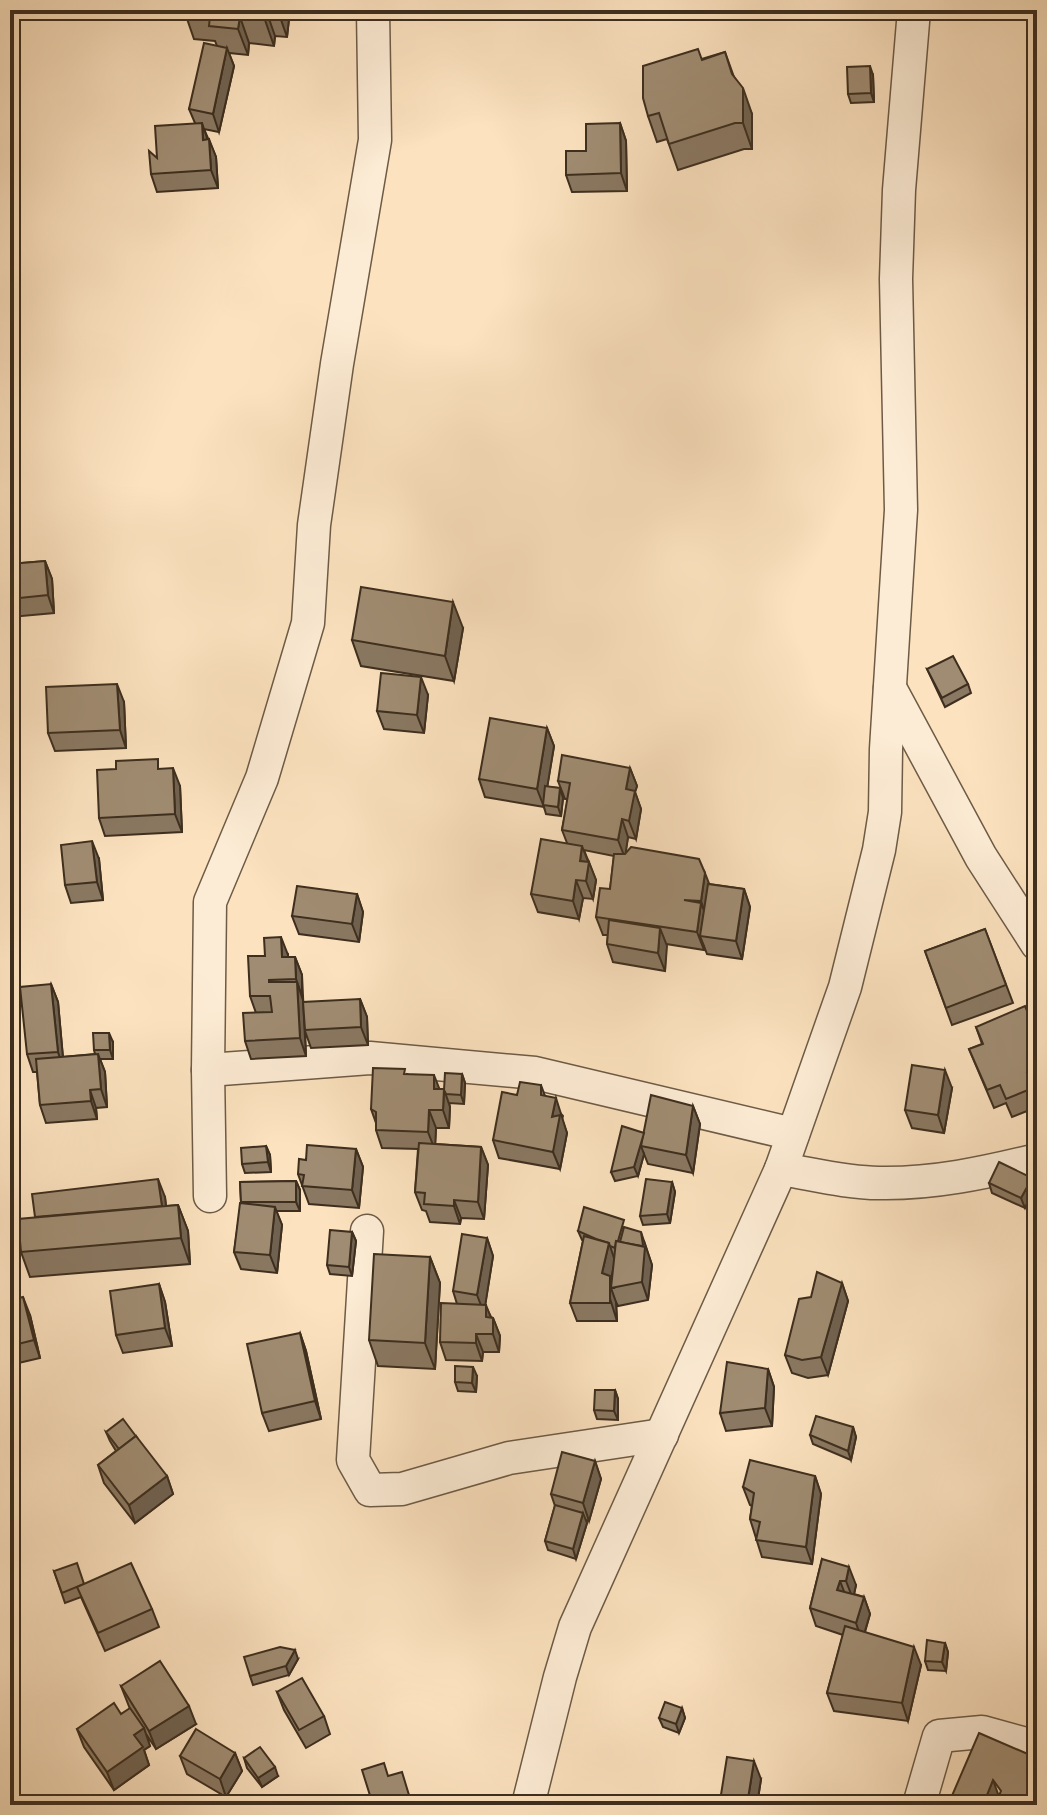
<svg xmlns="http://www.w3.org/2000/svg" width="1047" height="1815" font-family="'IM FELL DW Pica',serif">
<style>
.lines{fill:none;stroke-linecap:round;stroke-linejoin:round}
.street-casing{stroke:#6d5b46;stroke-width:35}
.street{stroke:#fdecd5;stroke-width:32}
.wall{fill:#8a7862;stroke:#3d2e1e;stroke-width:2}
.shaded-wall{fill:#706250;stroke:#3d2e1e;stroke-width:2}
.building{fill:#a08c72;stroke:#3d2e1e;stroke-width:2}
</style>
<rect width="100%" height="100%" fill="#fce2bf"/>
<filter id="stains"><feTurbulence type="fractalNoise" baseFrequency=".0025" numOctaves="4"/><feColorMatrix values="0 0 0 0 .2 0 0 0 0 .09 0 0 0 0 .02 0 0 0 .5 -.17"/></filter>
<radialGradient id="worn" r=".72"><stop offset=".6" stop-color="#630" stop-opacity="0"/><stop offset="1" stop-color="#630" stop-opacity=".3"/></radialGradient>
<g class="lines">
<defs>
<g id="street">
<polyline points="890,688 981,857 1037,944"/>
<polyline points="208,1070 370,1058 535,1073 793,1134"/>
<path d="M781,1169C812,1174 847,1183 879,1183C933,1184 984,1173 1037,1160"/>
<polyline points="210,1196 208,1070 210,902 262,778 308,623 314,525 337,364 375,140 373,10"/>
<polyline points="367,1231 353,1460 370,1490 402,1489 509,1458 662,1435"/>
<polyline points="528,1805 560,1677 575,1627 781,1169 845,987 879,850 885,812 886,749 901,510 896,279 899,190 914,10"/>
<polyline points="919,1805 939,1736 982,1732 1037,1747"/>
</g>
</defs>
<use href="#street" class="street-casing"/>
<use href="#street" class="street"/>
</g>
<g class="wall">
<polygon points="184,10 290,10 287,37 275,36 274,46 249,43 248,55 229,53 234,66 219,132 204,129 216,157 218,188 157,192 151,174 157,158 195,123 189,109 217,46 215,41 194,39"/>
<polygon points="725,52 734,77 752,114 752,149 744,149 678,170 667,139 657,142 648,116 702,59"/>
<polygon points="873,75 874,102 851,103 848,94"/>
<polygon points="620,123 626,141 627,191 572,192 566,175 586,151"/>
<polygon points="45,561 52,579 54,613 11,617 10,564"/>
<polygon points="463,628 454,681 361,666 352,640"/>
<polygon points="927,669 968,684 971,693 945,707"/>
<polygon points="428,695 424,733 384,729 377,711"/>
<polygon points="124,702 126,748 55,751 48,733"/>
<polygon points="547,728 554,746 547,787 560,788 563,798 561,816 546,814 544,807 485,797 479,779"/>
<polygon points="630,768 637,786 635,792 641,809 636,839 628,837 625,854 709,884 744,889 750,907 742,959 707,954 704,946 704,950 666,944 665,971 613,962 607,944 608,935 603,935 596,917 610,889 614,856 584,850 596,880 593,899 583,898 579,919 538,912 531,894 567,843 562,830 568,799 565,799 558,781"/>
<polygon points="161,769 180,786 182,832 105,836 99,818"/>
<polygon points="99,859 103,900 71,903 65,885"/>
<polygon points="357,894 363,912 359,942 299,934 292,916"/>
<polygon points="985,929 1013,1003 952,1025 925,951"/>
<polygon points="288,955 288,957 295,957 302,975 304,1017 360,999 367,1017 368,1045 311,1048 305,1031 306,1056 251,1059 245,1041 256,1013 250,996"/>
<polygon points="51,984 58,1002 63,1057 95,1054 94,1050 113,1042 113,1059 100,1059 105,1072 107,1107 96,1108 97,1119 46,1123 40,1105 37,1072 33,1072 27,1054"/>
<polygon points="976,1027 1037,1034 1037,1089 1034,1091 1037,1098 1037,1107 1012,1117 1006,1103 994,1108 969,1049 982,1044"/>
<polygon points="407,1074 439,1089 444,1089 462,1074 465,1083 464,1104 449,1103 450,1107 449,1128 436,1128 435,1144 481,1147 488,1165 484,1219 461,1218 460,1224 430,1222 426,1211 422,1210 415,1192 418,1149 382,1148 376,1130 376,1123 371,1109"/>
<polygon points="541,1085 545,1096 563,1116 562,1119 567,1133 560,1169 499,1158 493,1140 517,1095"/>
<polygon points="952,1088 944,1133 912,1128 905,1110"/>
<polygon points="693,1106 700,1124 693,1173 648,1164 644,1154 638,1176 615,1181 611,1172 644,1133"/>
<polygon points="266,1146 270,1155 271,1172 245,1173 242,1164"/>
<polygon points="356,1149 363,1167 359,1208 309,1204 298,1174 306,1160"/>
<polygon points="1032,1178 1035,1187 1025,1208 992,1193 989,1183"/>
<polygon points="296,1181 300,1190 300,1211 276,1211 282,1225 277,1273 241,1269 234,1252 241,1203 240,1182"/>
<polygon points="672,1182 675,1192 670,1223 643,1225 640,1216"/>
<polygon points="165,1197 166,1206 178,1205 188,1231 190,1264 30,1277 21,1252 35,1217"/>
<polygon points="626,1228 644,1241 652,1265 648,1300 618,1306 616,1302 617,1321 577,1321 570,1303 583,1241 582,1240 578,1231"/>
<polygon points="352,1232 356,1241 352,1276 330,1274 327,1265"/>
<polygon points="487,1238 493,1256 485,1305 491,1317 493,1318 500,1336 499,1352 483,1352 482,1361 446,1360 440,1342 457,1304 453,1291"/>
<polygon points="430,1257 440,1283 435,1369 378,1366 369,1340"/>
<polygon points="842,1283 848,1301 828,1375 808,1378 792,1373 785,1355 811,1297"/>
<polygon points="159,1284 165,1302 172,1346 123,1353 116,1335"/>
<polygon points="10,1300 30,1315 40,1358 10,1365"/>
<polygon points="300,1333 306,1351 321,1419 269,1431 262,1413"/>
<polygon points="768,1369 774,1387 772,1426 726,1431 720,1413"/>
<polygon points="477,1376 476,1392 458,1391 455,1382"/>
<polygon points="615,1390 618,1399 618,1420 597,1419 594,1410"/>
<polygon points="853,1427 856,1437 851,1460 813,1444 810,1435"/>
<polygon points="106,1432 167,1476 173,1494 135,1523 104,1483 98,1465 116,1451 110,1441"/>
<polygon points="595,1461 601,1479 589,1521 586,1520 587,1523 576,1559 548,1550 545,1541 555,1506 551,1494"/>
<polygon points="815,1476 821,1494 812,1564 762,1557 750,1519 752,1506 750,1505 743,1487"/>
<polygon points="822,1559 856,1585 854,1594 864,1597 870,1614 865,1632 921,1665 908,1721 834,1711 827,1693 843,1635 816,1626 810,1608"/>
<polygon points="54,1571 84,1584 152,1609 159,1627 105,1651 81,1597 65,1603"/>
<polygon points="945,1643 948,1652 946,1671 928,1670 925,1661"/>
<polygon points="298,1659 289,1675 253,1685 250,1676"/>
<polygon points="121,1686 196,1724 156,1749 146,1734 150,1746 144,1750 149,1765 114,1790 84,1747 77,1729 121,1714 130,1709"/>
<polygon points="277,1692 324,1716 330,1734 306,1748 284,1710"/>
<polygon points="682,1708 685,1718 679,1733 663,1727 659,1718"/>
<polygon points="235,1753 242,1771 226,1797 187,1774 180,1756"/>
<polygon points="244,1758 278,1776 262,1787 247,1768"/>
<polygon points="761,1779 757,1805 721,1805 720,1801"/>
</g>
<g class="shaded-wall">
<polygon points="266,10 275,36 274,46 265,20"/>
<polygon points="278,10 290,10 287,37 278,11"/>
<polygon points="240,17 249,43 248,55 238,29"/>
<polygon points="227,48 234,66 219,132 213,114"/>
<polygon points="870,66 873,75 874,102 871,93"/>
<polygon points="743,88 752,114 752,149 743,123"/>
<polygon points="202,123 208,141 203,140"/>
<polygon points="620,123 626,141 627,191 621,173"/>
<polygon points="209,139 216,157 218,188 211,170"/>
<polygon points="45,561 52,579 54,613 48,595"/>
<polygon points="453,602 463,628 454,681 445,656"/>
<polygon points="421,677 428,695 424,733 417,715"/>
<polygon points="117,684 124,702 126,748 120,730"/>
<polygon points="547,728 554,746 544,807 537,789"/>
<polygon points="173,768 180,786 182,832 175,814"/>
<polygon points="630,768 637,786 635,792 641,809 636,839 629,821 626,789"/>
<polygon points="560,788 563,798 561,816 558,807"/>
<polygon points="622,819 628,837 625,858 618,840"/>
<polygon points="92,841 99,859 103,900 97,882"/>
<polygon points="582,846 589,864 580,861"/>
<polygon points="589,862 596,880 593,899 586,881"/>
<polygon points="705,873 712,891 707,919 701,901"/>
<polygon points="576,880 583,898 579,919 573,901"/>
<polygon points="744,889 750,907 742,959 736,941"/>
<polygon points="357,894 363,912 359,942 352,924"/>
<polygon points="701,903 708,921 700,936 704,946 704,950 697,932"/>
<polygon points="660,928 667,946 665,971 658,953"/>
<polygon points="281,937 288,955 288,975 282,957"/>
<polygon points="295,957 302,975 302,997 296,979"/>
<polygon points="297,982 303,1000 306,1056 300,1038"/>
<polygon points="51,984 58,1002 64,1070 58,1052"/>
<polygon points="360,999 367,1017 368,1045 361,1027"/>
<polygon points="109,1033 113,1042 113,1059 110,1050"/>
<polygon points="98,1054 105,1072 107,1107 101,1089"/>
<polygon points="945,1070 952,1088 944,1133 938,1115"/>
<polygon points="462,1074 465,1083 464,1104 461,1095"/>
<polygon points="434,1075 441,1093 434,1089"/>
<polygon points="444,1089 450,1107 449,1128 443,1110"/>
<polygon points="90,1090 96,1108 97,1119 91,1101"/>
<polygon points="556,1098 567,1133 560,1169 553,1152 552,1117"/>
<polygon points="693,1106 700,1124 693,1173 686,1155"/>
<polygon points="429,1110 436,1128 435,1150 428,1132"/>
<polygon points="644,1133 641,1146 644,1154 638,1176 634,1167"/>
<polygon points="266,1146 270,1155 271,1172 268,1162"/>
<polygon points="481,1147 488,1165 484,1219 478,1202"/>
<polygon points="356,1149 363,1167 359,1208 352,1190"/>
<polygon points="1032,1178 1035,1187 1025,1208 1021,1198"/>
<polygon points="158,1179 165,1197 168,1226 162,1208"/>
<polygon points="296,1181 300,1190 300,1211 296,1202"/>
<polygon points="672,1182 675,1192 670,1223 667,1214"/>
<polygon points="454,1200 461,1218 460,1224 454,1206"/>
<polygon points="178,1205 188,1231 190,1264 181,1238"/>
<polygon points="275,1207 282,1225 277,1273 270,1255"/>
<polygon points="352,1232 356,1241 352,1276 349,1267"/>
<polygon points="641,1232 652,1265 648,1300 642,1282"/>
<polygon points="487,1238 493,1256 484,1313 477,1295"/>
<polygon points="609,1243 615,1261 611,1279 614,1288 611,1288 616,1302 617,1321 602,1273"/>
<polygon points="430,1257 440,1283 435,1369 425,1343"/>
<polygon points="842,1283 848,1301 828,1375 821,1357"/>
<polygon points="159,1284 165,1302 172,1346 165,1328"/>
<polygon points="23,1297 30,1315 40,1358 34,1340"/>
<polygon points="486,1305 493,1323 492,1335 486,1317"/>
<polygon points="493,1318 500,1336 499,1352 493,1334"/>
<polygon points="300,1333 306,1351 321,1419 315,1401"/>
<polygon points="476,1334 483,1352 482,1361 476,1343"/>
<polygon points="473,1367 477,1376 476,1392 472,1383"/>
<polygon points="768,1369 774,1387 772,1426 765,1408"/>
<polygon points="615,1390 618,1399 618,1420 614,1411"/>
<polygon points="853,1427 856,1437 851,1460 848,1451"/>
<polygon points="595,1461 601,1479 589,1521 583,1503"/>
<polygon points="167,1476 173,1494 135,1523 129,1505"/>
<polygon points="815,1476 821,1494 812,1564 806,1547"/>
<polygon points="583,1513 587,1523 576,1559 573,1549"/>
<polygon points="849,1567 856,1585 853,1599 846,1581"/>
<polygon points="840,1581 847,1599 837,1590"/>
<polygon points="864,1597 870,1614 862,1641 856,1623"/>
<polygon points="945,1643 948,1652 946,1671 942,1662"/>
<polygon points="914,1647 921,1665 908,1721 902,1703"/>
<polygon points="295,1650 298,1659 289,1675 286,1666"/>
<polygon points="189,1706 196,1724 156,1749 149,1731"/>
<polygon points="682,1708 685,1718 679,1733 676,1724"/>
<polygon points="144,1728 150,1746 144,1750 149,1765 114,1790 107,1772 134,1735"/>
<polygon points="235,1753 242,1771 226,1797 220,1779"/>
<polygon points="754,1761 761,1779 757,1805 747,1805"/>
<polygon points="275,1767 278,1776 262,1787 258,1778"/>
<polygon points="993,1780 1002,1805 983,1805"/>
</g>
<g class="building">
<polygon points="186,10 266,10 265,20 240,17 238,29 209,26 210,16 184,13"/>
<polygon points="204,43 227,48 213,114 189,109"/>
<polygon points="698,49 702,60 725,52 732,74 743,88 743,123 735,123 669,144 659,113 648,116 643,98 643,66"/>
<polygon points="870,66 871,93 848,94 847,67"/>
<polygon points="202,123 203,140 209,139 211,170 151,174 149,151 157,158 155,126"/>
<polygon points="620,123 621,173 566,175 566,151 586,151 586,124"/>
<polygon points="45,561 48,595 10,599 10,564"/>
<polygon points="361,587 453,602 445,656 352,640"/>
<polygon points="953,656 968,684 942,698 927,669"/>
<polygon points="381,673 421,677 417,715 377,711"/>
<polygon points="117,684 120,730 48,733 46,687"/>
<polygon points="490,718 547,728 537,789 479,779"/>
<polygon points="562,755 630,768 626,789 635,791 629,821 622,819 618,840 562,830 570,783 558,781"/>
<polygon points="158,759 158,769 173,768 175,814 99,818 97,770 116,769 116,761"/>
<polygon points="545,786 560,788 558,807 543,805"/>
<polygon points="541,839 582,846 580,861 589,862 586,881 576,880 573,901 531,894"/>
<polygon points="92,841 97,882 65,885 61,845"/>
<polygon points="631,847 699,859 705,873 701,901 684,900 701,903 697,932 596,917 600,888 610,889 614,854 625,854"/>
<polygon points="708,884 744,889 736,941 700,936"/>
<polygon points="297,886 357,894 352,924 292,916"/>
<polygon points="609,920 660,928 658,953 607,944"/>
<polygon points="985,929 1006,985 946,1008 925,951"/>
<polygon points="281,937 282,957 295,957 296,979 269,980 269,982 297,982 300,1038 245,1041 243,1013 272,1012 270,996 250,996 248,956 265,956 264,938"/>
<polygon points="51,984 58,1052 27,1054 20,987"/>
<polygon points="360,999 361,1027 305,1030 303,1002"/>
<polygon points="1025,1006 1037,1034 1037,1069 1027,1073 1033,1088 1006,1099 1000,1085 987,1090 969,1049 983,1044 976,1027"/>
<polygon points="93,1033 109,1033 110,1050 94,1050"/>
<polygon points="98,1054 101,1089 90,1090 91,1101 40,1105 36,1059"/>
<polygon points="912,1065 945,1070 938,1115 905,1110"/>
<polygon points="373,1068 405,1069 404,1074 434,1075 434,1089 444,1089 443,1110 429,1110 428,1132 376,1130 376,1112 371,1109"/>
<polygon points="445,1073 462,1074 461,1095 446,1094 444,1090"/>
<polygon points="520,1082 541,1085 541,1095 556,1098 552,1117 560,1115 553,1152 493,1140 502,1092 517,1095"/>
<polygon points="651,1095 693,1106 686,1155 641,1146"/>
<polygon points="622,1126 644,1133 634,1167 611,1172"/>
<polygon points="419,1143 481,1147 478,1202 454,1200 454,1206 424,1204 425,1193 415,1192"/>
<polygon points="307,1145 356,1149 352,1190 302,1186 304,1175 298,1174 299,1159 306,1160"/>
<polygon points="266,1146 268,1162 242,1164 241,1148"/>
<polygon points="999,1162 1032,1178 1021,1198 989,1183"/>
<polygon points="158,1179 162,1206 35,1217 32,1194"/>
<polygon points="646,1179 672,1182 667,1214 640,1216"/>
<polygon points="296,1181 296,1202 241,1202 240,1182"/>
<polygon points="240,1203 275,1207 270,1255 234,1252"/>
<polygon points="178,1205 181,1238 21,1252 18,1219"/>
<polygon points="584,1207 624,1220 618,1241 616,1241 615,1248 610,1246 609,1243 596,1239 578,1231"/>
<polygon points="624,1227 641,1232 643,1245 642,1246 620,1242"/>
<polygon points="330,1230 352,1232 349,1267 327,1265"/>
<polygon points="462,1234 487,1238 477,1295 453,1291"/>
<polygon points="584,1236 609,1243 602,1273 610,1276 610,1303 570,1303"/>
<polygon points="616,1241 645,1247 642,1282 611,1288"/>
<polygon points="374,1254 430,1257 425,1343 369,1340"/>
<polygon points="817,1272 842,1283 821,1357 802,1360 785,1355 799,1299 811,1297"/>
<polygon points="159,1284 165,1328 116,1335 110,1291"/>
<polygon points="23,1297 34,1340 10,1346 10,1300"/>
<polygon points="441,1303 486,1305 486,1317 493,1318 493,1334 476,1334 476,1343 440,1342"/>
<polygon points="300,1333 315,1401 262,1413 247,1344"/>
<polygon points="727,1362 768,1369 765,1408 720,1413"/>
<polygon points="455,1366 473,1367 472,1383 455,1382"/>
<polygon points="595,1390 615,1390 614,1411 594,1410"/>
<polygon points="816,1416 853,1427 848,1451 810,1435"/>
<polygon points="123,1419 138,1439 136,1436 119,1449 106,1432"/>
<polygon points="136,1436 167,1476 129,1505 98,1465"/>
<polygon points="562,1452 595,1461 583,1503 551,1494"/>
<polygon points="750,1460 815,1476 806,1547 756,1540 760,1522 750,1519 754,1493 743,1487"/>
<polygon points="555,1505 583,1513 573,1549 545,1541"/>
<polygon points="822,1559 849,1567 846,1581 840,1581 837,1590 864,1597 856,1623 810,1608"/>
<polygon points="77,1563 84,1584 62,1593 54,1571"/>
<polygon points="131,1563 152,1609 98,1633 77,1587"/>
<polygon points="845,1626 914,1647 902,1703 827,1693"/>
<polygon points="927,1640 945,1643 942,1662 925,1661"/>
<polygon points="280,1647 295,1650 286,1666 250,1676 244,1657"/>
<polygon points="160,1661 189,1706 149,1731 121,1686"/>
<polygon points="302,1678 324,1716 299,1730 277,1692"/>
<polygon points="665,1702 682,1708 676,1724 659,1718"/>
<polygon points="114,1703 121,1714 130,1708 144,1728 134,1735 143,1747 107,1772 77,1729"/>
<polygon points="196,1729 235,1753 220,1779 180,1756"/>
<polygon points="979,1733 1037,1758 1037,1800 1035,1805 995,1805 1001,1791 993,1780 983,1805 948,1805"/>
<polygon points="260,1747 275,1767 258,1778 244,1758"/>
<polygon points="727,1757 754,1761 747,1805 720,1801"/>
<polygon points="384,1763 388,1776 402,1772 412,1805 373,1805 362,1770"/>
</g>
<rect width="1047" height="1815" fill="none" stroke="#fce2bf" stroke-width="40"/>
<rect x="12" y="12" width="1023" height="1791" fill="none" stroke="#3d2e1e" stroke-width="4"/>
<rect x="20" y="20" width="1007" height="1775" fill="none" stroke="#3d2e1e" stroke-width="2"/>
<rect width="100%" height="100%" filter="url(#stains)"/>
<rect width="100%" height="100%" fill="url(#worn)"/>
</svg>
